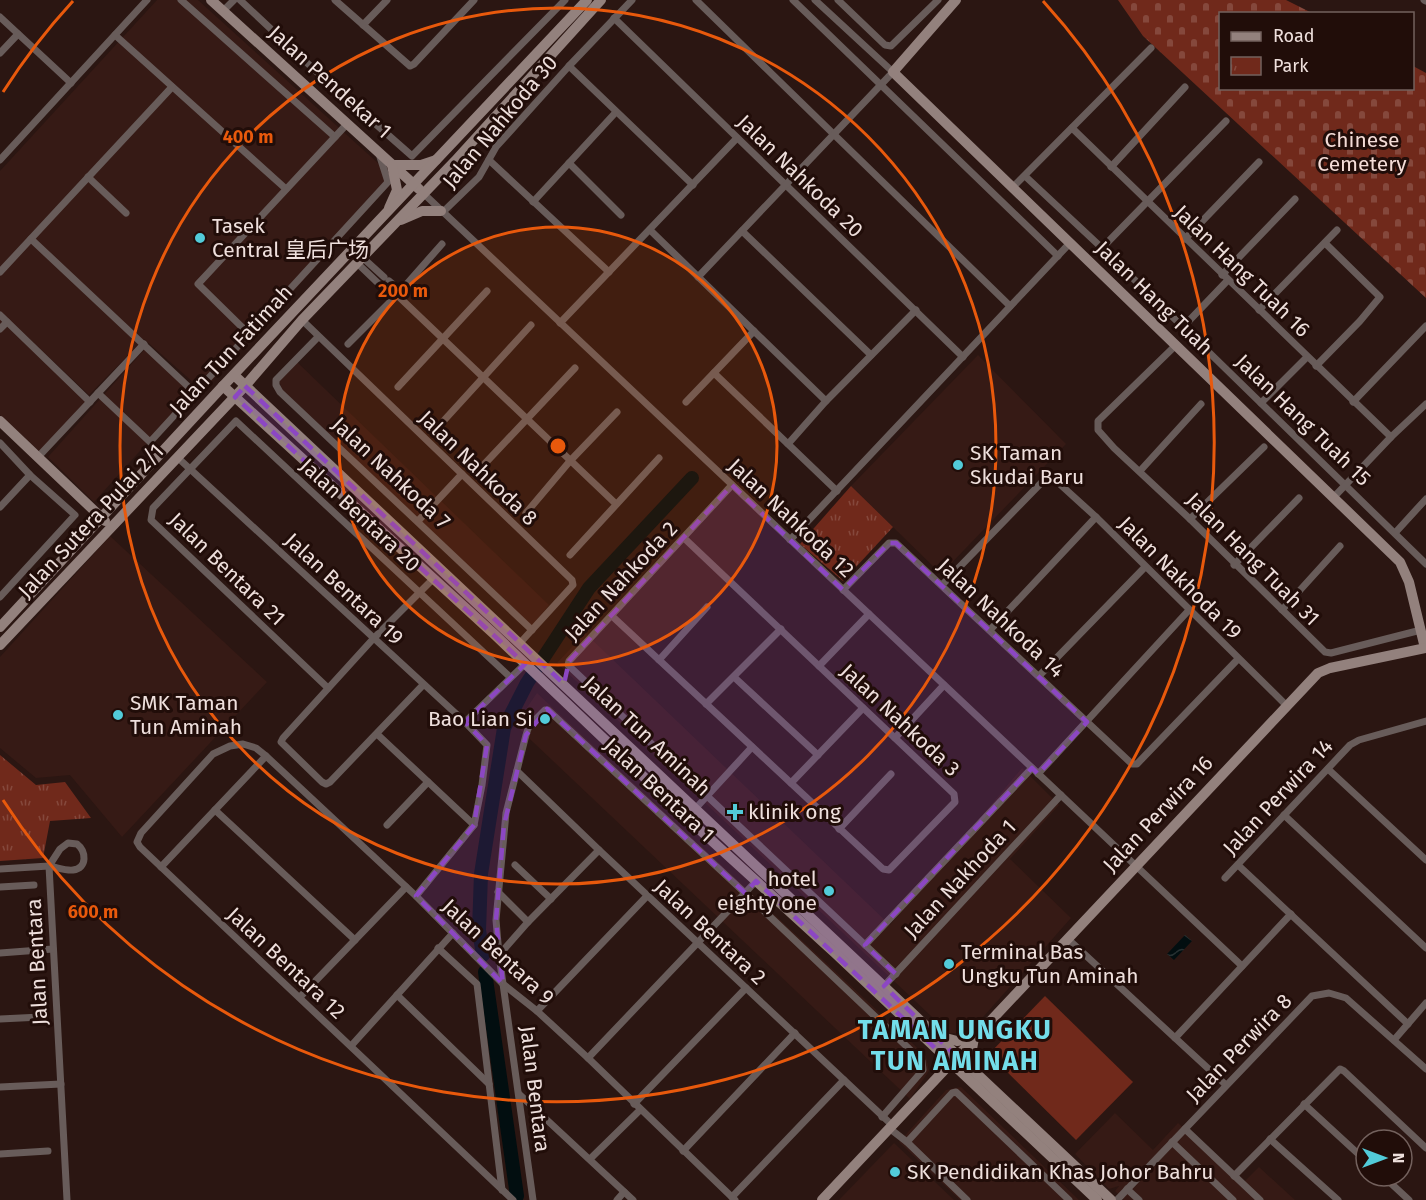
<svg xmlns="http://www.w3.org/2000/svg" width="1426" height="1200" font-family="'Fira Sans','Noto Sans SC',sans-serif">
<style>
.built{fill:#361a15}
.cemetery{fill:url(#cemetery-stones)}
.park{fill:url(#park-tufts)}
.pitch{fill:#70291b}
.water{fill:url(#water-waves)}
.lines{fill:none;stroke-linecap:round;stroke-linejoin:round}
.river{stroke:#020e10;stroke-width:14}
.street{stroke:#685c5a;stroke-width:7}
.secondary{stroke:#93817d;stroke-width:10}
.marked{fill:#8c47c3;fill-opacity:0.2;stroke:#8c47c3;stroke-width:4.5;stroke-dasharray:12 8;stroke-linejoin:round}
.ring{fill:none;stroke:#e8590c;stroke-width:3}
.poi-dot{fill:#52cbd9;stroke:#210d09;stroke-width:2}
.labels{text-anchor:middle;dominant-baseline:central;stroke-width:6;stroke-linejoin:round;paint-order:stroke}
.street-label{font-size:21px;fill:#eedfdc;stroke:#210d09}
.park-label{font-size:21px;fill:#f4dcd7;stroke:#210d09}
.poi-label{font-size:21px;fill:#eedfdc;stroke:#210d09;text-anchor:start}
.district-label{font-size:27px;font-weight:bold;letter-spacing:1.5px;fill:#73ddea;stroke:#210d09}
.centre{fill:#e8590c;stroke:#210d09;stroke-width:3}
.ring-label{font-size:18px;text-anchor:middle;font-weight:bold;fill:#e8590c;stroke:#210d09;stroke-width:6;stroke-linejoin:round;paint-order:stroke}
</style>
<defs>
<pattern id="cemetery-stones" width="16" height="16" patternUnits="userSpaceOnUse" patternTransform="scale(1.5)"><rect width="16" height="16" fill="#70291b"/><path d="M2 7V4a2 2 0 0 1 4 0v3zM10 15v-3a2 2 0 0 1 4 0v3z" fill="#85483c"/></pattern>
<pattern id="park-tufts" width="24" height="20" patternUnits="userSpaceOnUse" patternTransform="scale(1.5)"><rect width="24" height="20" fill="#70291b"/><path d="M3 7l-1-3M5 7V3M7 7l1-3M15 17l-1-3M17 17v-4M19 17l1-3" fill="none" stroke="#85483c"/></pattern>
<pattern id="water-waves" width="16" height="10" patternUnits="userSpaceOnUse" patternTransform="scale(1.5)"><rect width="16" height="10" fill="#020e10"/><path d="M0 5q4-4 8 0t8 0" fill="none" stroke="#273132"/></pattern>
</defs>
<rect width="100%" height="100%" fill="#2b1612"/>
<g class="built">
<polygon points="157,0 198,0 390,174 389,186 203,391 144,339 89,395 0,311 0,171"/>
<polygon points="0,319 86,402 40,452 0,415"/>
<polygon points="145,349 192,393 94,502 48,457"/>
<polygon points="978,355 1066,444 941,574 851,486"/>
<polygon points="297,362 549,605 532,626 283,391 279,381"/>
<polygon points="110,536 267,682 122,837 70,775 36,778 0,748 0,657"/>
<polygon points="585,633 890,925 1022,768 1059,805 1010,859 1071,918 968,1034 949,1033 557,663"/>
<polygon points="537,693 926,1056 929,1071 910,1099 515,725"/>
<polygon points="961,1087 1079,1200 960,1200 899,1142 946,1090"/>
<polygon points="1115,1113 1153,1150 1178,1123 1243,1183 1259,1167 1295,1200 1124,1200 1115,1191 1119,1186 1109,1189 1075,1154"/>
<polygon points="894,1143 954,1200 839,1200"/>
</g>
<polygon class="cemetery" points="1118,0 1286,0 1312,13 1220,14 1220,88 1412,88 1413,66 1426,73 1426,298 1143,36"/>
<g class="park">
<polygon points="851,486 893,527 843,581 800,544"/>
<polygon points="0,755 36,785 65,782 91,818 50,821 43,858 0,861"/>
</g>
<polygon class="pitch" points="1045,996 1133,1082 1076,1140 989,1054"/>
<polygon class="water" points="1185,935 1192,941 1174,960 1167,954"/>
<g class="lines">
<g class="river">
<polyline points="483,955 479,930 481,874 504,728 527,683 589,588 692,478"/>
<polyline points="485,972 517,1196"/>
</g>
<g class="street">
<polyline points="181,0 335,137"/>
<polyline points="240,0 320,75 412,156 565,0"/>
<polyline points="335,0 410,66 414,64 474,0"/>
<polyline points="696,0 1010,306"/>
<polyline points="793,0 1058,256"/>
<polyline points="838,0 885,45 891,46 938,0"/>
<polyline points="1424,0 1426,1"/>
<polyline points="223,11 234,0"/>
<polyline points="0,17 71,83"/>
<polyline points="614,18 963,357"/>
<polyline points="363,25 387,0"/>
<polyline points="115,35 286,189"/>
<polyline points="0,53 18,34"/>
<polyline points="569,66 693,185"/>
<polyline points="1072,128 1391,437"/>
<polyline points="0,160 147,0"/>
<polyline points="489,160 609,272"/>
<polyline points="569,163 621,215"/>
<polyline points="1111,167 1185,87"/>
<polyline points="1025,176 1102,248 1426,564"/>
<polyline points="88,177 126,213"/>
<polyline points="1012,188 1151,48"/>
<polyline points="423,193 1242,966"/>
<polyline points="533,202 616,112"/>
<polyline points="443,212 479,177 496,147 569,66 632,0"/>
<polyline points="650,230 826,401"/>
<polyline points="742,231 871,355"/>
<polyline points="31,239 195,393"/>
<polyline points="1185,239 1259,162"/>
<polyline points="1102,248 1226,121"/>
<polyline points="362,257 384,277"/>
<polyline points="357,263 379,284"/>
<polyline points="0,272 172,87"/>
<polyline points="1222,275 1295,199"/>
<polyline points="698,277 893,72 815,0"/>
<polyline points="389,281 396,287 397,295 616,504"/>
<polyline points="383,288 389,294 397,295"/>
<polyline points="1259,310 1337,230"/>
<polyline points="0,315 90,402"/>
<polyline points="302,320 572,580 573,585 520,643"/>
<polyline points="560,323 737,138"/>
<polyline points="1183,327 1228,280"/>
<polyline points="0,329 7,322"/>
<polyline points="250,335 198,284 347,124"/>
<polyline points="318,337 276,380 276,385 280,392 532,630"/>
<polyline points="348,344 397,295 442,244"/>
<polyline points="1175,346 1098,421 1098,430 1114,448 1190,519 1325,652 1331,653 1421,630"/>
<polyline points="1316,366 1360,321 1380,297 1325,243"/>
<polyline points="714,373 837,491"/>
<polyline points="398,387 487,291"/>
<polyline points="98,393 150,442 388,182 380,157"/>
<polyline points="686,402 754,331"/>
<polyline points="1353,402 1426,326"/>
<polyline points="1261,403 1307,357"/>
<polyline points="438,427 531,325"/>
<polyline points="0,443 30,475 75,515 0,597"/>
<polyline points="788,444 826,401 916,310"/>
<polyline points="38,457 144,344"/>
<polyline points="177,457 465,722 487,745 482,785 474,825 416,896"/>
<polyline points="1140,471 1201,404"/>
<polyline points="476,473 575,368"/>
<polyline points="732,485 569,661 568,665 896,974"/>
<polyline points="1333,498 1391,437 1426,404"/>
<polyline points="0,507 30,475"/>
<polyline points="526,513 570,461 617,412"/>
<polyline points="1190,519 1264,447"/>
<polyline points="418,521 462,474"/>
<polyline points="1395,533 1426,499"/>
<polyline points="790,540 1069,244"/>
<polyline points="570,555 659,458"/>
<polyline points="1234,565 1299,498"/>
<polyline points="942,585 1045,479 1052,477 1096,517 1286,705"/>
<polyline points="843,590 889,543 896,543 1132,764 1137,764 1238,659"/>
<polyline points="1282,610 1340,546"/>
<polyline points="612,616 883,869 889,870 955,802 954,794 684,538"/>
<polyline points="990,630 1096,517"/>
<polyline points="659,660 707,607"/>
<polyline points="819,666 869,614"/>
<polyline points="1039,676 1145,567"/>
<polyline points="734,677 818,755"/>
<polyline points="423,685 330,782 326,784 322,782 281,742 283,738 373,639 433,579"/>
<polyline points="328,688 151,520 153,508 236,421 510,677"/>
<polyline points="706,704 781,629"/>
<polyline points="465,722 525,664"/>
<polyline points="377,734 474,825"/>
<polyline points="895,738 944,685"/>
<polyline points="1328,769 1426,860"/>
<polyline points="517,771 599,850 892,1125"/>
<polyline points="1038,774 1189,610"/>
<polyline points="791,783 863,708"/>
<polyline points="696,808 752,747"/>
<polyline points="215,810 355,940"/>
<polyline points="1284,815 1426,948"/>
<polyline points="387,825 428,782"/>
<polyline points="839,829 891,774"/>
<path d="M68,843L77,844C86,851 88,868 73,870C66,871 56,867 49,866L60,849Z"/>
<polyline points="515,865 551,899"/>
<polyline points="1238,865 1408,1024"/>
<polyline points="161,867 266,756"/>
<polyline points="0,869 49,866 67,1200"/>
<polyline points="1225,878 1350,745 1359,740 1426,721"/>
<polyline points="0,887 34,885"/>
<polyline points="498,892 528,922"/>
<polyline points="1068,939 1226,1085"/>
<polyline points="865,945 1032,768"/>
<polyline points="438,948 477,984 502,1190"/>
<polyline points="0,953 53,949"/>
<polyline points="499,955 528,922 599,850"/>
<polyline points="884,986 1061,795"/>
<polyline points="397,995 489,1084"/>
<polyline points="300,997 406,887"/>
<polyline points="537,1011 647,896"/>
<polyline points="0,1019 41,1017"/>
<polyline points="1175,1038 1291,914"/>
<polyline points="1394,1040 1426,1003"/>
<polyline points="351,1046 453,933"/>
<polyline points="588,1058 745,893 922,1061 923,1070 882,1117"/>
<polyline points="0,1087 61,1084"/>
<polyline points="519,1094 633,1200"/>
<polyline points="634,1104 746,988"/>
<polyline points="1304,1104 1366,1161"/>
<polyline points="889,1128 907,1142 967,1200"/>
<polyline points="1185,1129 1260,1200"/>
<polyline points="1270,1139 1338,1200"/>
<polyline points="907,1142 952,1093 956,1092 1069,1200"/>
<polyline points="1172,1142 1233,1200"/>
<polyline points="683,1151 795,1033"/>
<polyline points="0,1154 48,1151"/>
<polyline points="590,1159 640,1110"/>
<polyline points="1234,1176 1340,1069 1344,1071 1426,1148"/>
<polyline points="1383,1176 1409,1200"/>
<polyline points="1127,1189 1139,1200"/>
<polyline points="732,1197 844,1080"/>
<polyline points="513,1200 140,847 137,842 141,833 213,754 230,746 243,744 256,748 266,756 416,896 503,984 537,1011 588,1058 735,1200"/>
<polyline points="533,1200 499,955 496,920 506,813 526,735 529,726 545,710 548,710 745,893 756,881"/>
<polyline points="617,1200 624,1192"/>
<polyline points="1117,1200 1312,996 1329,993 1346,998 1426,1069"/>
</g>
<g class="secondary">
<polyline points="211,0 419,189"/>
<polyline points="956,0 893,72 1400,562 1409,582 1425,648"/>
<polyline points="393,165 421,165 436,160"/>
<polyline points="389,208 397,190 392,165"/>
<polyline points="401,220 422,211 441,211"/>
<polyline points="234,375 1111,1200"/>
<polyline points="223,386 494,634 688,819 835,953 1097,1200"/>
<polyline points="0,421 105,521"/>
<polyline points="0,627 223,386 587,0"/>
<polyline points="0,645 245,386 302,320 455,161 601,0"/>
<polyline points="938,1036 957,1041 972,1038"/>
<polyline points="974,1038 971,1055 977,1072"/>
<polyline points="822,1200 1318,673 1330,668 1426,648"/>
</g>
</g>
<path class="marked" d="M245,386L564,684L569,661L732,485L843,590L889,543H896L1087,722L1038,774L1032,768L865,945L896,974L884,986L956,1056L950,1062L756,881L745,893L547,709L526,735L504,825L496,920L503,984L416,896L474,825L487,745L465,722L525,664L235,397Z"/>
<circle cx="558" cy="446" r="219" fill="#e8590c" fill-opacity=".12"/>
<g class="ring">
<circle cx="558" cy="446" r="219"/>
<circle cx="558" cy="446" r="438"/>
<path d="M3 92A658 658 0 0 1 73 1M1043 1A658 658 0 1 1 3 800"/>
</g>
<g class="poi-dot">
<circle cx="200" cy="238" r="6"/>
<circle cx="958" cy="465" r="6"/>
<circle cx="118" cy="715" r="6"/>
<circle cx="545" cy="719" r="6"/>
<path d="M732 803h6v6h6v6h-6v6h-6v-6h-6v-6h6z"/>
<circle cx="829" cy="891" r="6"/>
<circle cx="949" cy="964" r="6"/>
<circle cx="895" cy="1172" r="6"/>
</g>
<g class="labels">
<g class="street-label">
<text transform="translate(330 82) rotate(42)">Jalan Pendekar 1</text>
<text transform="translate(500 122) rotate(-50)">Jalan Nahkoda 30</text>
<text transform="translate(800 176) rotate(44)">Jalan Nahkoda 20</text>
<text transform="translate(1242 271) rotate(44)">Jalan Hang Tuah 16</text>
<text transform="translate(1154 298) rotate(44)">Jalan Hang Tuah</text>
<text transform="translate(231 350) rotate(-47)">Jalan Tun Fatimah</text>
<text transform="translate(1303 420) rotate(44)">Jalan Hang Tuah 15</text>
<text transform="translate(478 468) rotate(44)">Jalan Nahkoda 8</text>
<text transform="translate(391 473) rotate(43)">Jalan Nahkoda 7</text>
<text transform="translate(360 515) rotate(43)">Jalan Bentara 20</text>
<text transform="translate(791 518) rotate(43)">Jalan Nahkoda 12</text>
<text transform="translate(91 521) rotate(-47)">Jalan Sutera Pulai 2/1</text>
<text transform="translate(1253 559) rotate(45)">Jalan Hang Tuah 31</text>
<text transform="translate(227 569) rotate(44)">Jalan Bentara 21</text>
<text transform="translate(1180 578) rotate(45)">Jalan Nakhoda 19</text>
<text transform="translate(621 581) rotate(-47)">Jalan Nahkoda 2</text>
<text transform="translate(344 589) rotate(43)">Jalan Bentara 19</text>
<text transform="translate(1001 618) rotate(43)">Jalan Nahkoda 14</text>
<text transform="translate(900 720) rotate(43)">Jalan Nahkoda 3</text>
<text transform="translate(647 736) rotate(43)">Jalan Tun Aminah</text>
<text transform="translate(659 790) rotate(43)">Jalan Bentara 1</text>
<text transform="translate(1278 797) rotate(-47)">Jalan Perwira 14</text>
<text transform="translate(1158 814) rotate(-47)">Jalan Perwira 16</text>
<text transform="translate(960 879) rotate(-47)">Jalan Nakhoda 1</text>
<text transform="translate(710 932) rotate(43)">Jalan Bentara 2</text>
<text transform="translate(498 952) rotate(43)">Jalan Bentara 9</text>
<text transform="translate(37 962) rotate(-93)">Jalan Bentara</text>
<text transform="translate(286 963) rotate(43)">Jalan Bentara 12</text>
<text transform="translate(1239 1048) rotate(-46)">Jalan Perwira 8</text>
<text transform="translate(535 1089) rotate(83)">Jalan Bentara</text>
</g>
<g class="park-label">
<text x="1362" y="140">Chinese<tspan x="1362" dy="24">Cemetery</tspan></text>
</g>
<g class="poi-label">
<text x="212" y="226">Tasek<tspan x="212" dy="24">Central 皇后广场</tspan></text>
<text x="970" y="453">SK Taman<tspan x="970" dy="24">Skudai Baru</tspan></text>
<text x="130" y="703">SMK Taman<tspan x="130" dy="24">Tun Aminah</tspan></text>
<text x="533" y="719" text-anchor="end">Bao Lian Si</text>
<text x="748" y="812">klinik ong</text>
<text x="817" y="879" text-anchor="end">hotel<tspan x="817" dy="24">eighty one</tspan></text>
<text x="961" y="952">Terminal Bas<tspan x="961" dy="24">Ungku Tun Aminah</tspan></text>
<text x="907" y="1172">SK Pendidikan Khas Johor Bahru</text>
</g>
<g class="district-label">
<text x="955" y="1030">TAMAN UNGKU<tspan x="955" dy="31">TUN AMINAH</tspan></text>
</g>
</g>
<circle cx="558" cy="446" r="9" class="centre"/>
<g class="ring-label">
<text x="248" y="143">400 m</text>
<text x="403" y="297">200 m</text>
<text x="93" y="918">600 m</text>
</g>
<rect x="1219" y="12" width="195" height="78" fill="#210d09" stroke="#73615d" stroke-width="1.5"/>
<rect x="1231" y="32" width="30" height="9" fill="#93817d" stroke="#73615d" stroke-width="1.5"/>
<text x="1273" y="42" font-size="18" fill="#eedfdc">Road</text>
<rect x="1231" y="57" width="30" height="18" fill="url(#park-tufts)" stroke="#73615d" stroke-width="1.5"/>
<text x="1273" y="72" font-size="18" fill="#eedfdc">Park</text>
<g transform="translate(1384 1158) rotate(90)"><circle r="28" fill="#210d09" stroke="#73615d" stroke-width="1.5"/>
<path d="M0-4.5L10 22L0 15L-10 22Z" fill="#52cbd9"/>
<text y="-9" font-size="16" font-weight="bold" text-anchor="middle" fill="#eedfdc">N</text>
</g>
</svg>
